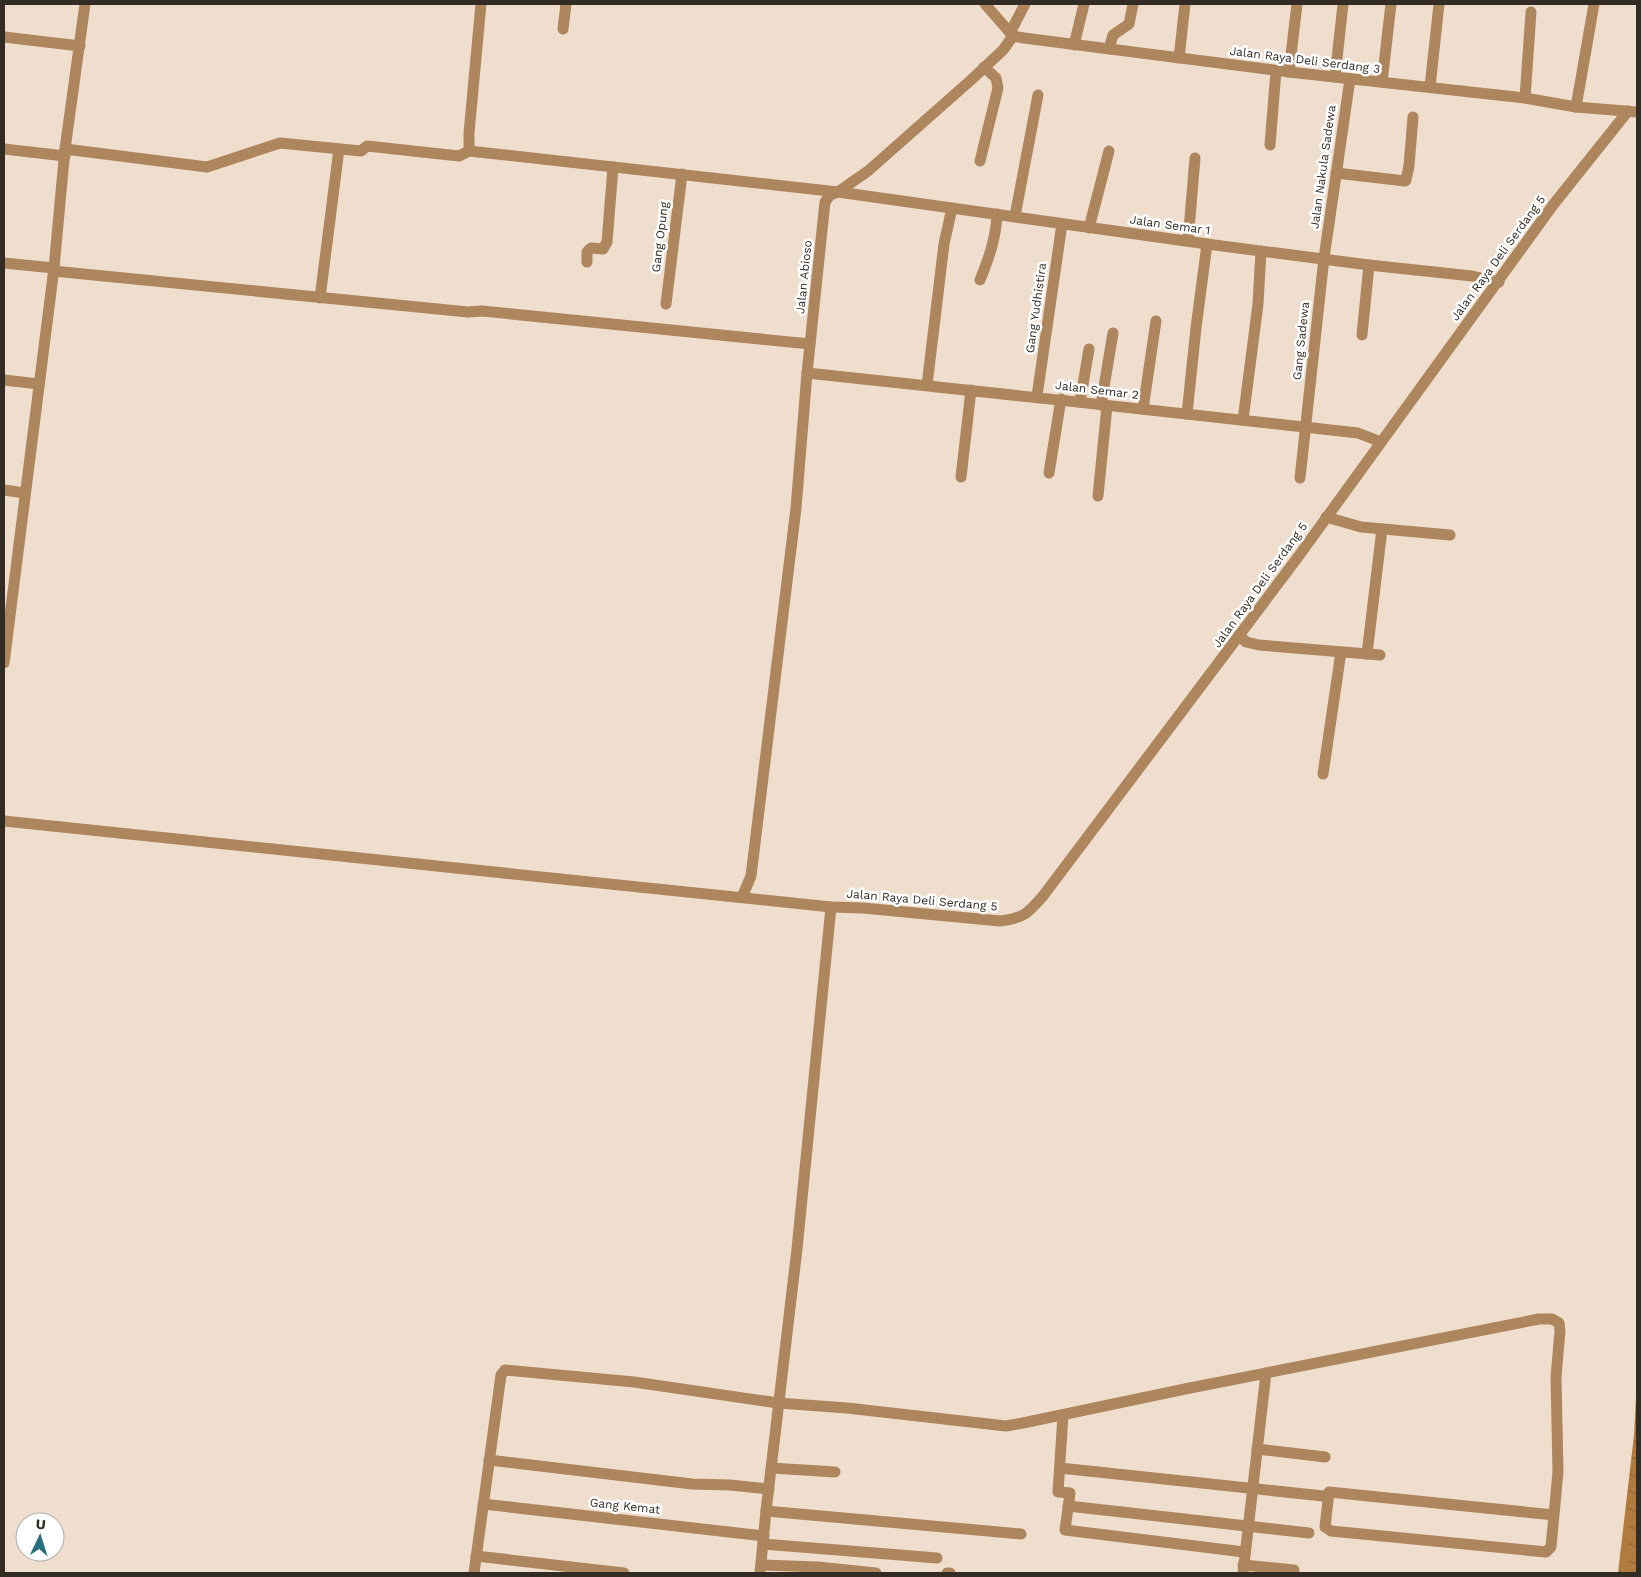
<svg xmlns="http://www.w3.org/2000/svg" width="1641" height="1577" font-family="'Work Sans',sans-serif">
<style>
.water{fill:url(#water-ripples)}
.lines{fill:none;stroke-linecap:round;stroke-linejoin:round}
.minor{stroke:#ad865e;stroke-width:11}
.labels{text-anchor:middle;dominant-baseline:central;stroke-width:5;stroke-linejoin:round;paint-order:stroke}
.street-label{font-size:12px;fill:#322c25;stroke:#fff}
</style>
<defs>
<pattern id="water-ripples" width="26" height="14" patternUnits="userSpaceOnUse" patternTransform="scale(1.25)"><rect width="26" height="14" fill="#b17b3e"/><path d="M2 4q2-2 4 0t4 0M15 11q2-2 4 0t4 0" fill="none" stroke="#916534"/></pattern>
</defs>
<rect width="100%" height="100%" fill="#efdecd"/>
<polygon class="water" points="1637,1379 1637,1573 1618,1573 1634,1435"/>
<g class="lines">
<g class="minor">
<polyline points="481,4 469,133 469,151 838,192 1207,244 1369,265 1472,276 1499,282"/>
<polyline points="985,4 1013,36 1024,38 1289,72 1525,98 1576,107 1637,112"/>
<polyline points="563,29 566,4"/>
<polyline points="1010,33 1025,4"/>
<polyline points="4,37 80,46"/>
<polyline points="1074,45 1084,4"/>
<polyline points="1109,49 1113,35 1129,24 1133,4"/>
<polyline points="1179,58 1185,4"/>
<polyline points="1289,72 1297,4"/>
<polyline points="1335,77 1343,4"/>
<polyline points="1382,82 1391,4"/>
<polyline points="1430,87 1439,4"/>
<polyline points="1525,98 1531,12"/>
<polyline points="1576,107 1594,4"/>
<polyline points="1270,145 1276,71"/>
<polyline points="4,149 65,156"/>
<polyline points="65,149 207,167 280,143 361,151 367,146 459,156 469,151"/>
<polyline points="980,161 998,88 996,78 984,67"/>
<polyline points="1336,173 1405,181 1406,180 1409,166 1413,117"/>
<polyline points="1015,216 1038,95"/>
<polyline points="1089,228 1109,151"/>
<polyline points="1188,241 1195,158"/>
<polyline points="587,262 587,252 591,248 603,249 607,242 613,167"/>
<polyline points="4,263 54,268"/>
<polyline points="53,271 468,312 482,311 810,344"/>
<path d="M980,280C989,258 996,238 997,214"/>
<polyline points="320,298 339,149"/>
<polyline points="666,304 682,174"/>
<polyline points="1362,335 1369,265"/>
<path d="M807,373C991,392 1174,413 1358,433L1381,442"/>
<polyline points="4,380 39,384"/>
<polyline points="927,385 944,244 952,208"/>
<polyline points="1037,396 1062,224"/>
<polyline points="1080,402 1089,349"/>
<polyline points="1101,405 1113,333"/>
<polyline points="1143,409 1156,321"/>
<polyline points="1187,414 1196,328 1207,244"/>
<polyline points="1243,420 1258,304 1261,251"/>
<polyline points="1049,473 1061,399"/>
<polyline points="961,477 971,390"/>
<polyline points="1300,478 1324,258 1350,79"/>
<polyline points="4,490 25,493"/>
<polyline points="1098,496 1107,406"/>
<polyline points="1326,517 1361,527 1450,535"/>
<polyline points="1239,635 1246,642 1259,645 1380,655"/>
<polyline points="1367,654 1382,529"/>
<polyline points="4,663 54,268 65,149 85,4"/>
<polyline points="1323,774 1341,652"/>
<path d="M4,821L831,907L863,908L1000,921C1024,918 1027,914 1043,896L1298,557L1553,205L1628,111"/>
<polyline points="742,897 751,876 796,508 807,373 825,202 830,195 838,192 868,171 971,80 1003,50 1013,36"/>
<polyline points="1063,1415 1058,1492 1070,1493 1065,1530 1244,1552"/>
<polyline points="1257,1449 1325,1457"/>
<polyline points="489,1460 692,1484 730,1485 769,1489"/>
<polyline points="771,1468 835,1472"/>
<polyline points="1060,1468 1323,1496"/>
<polyline points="483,1504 764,1536"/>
<polyline points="1068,1506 1309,1533"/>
<polyline points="766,1511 1021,1534"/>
<polyline points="763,1544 937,1558"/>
<polyline points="476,1556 624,1573"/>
<polyline points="761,1565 818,1567 876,1573"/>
<polyline points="1243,1565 1294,1570"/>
<polyline points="474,1573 501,1375 505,1370 634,1382 778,1403 847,1408 1006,1426 1023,1423 1185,1389 1539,1319 1552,1319 1559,1323 1560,1331 1556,1377 1558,1472 1551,1547 1546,1552 1331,1531 1325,1527 1329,1492 1554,1515"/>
<polyline points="760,1573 766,1511 797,1249 831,907"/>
<polyline points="947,1573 950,1573"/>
<polyline points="1243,1573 1266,1373"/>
</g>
</g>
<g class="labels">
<g class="street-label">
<text transform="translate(1305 60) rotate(7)">Jalan Raya Deli Serdang 3</text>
<text transform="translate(1323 167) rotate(-82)">Jalan Nakula Sadewa</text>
<text transform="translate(1170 225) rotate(8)">Jalan Semar 1</text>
<text transform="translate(660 237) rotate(-83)">Gang Opung</text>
<text transform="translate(1498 258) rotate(-54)">Jalan Raya Deli Serdang 5</text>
<text transform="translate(804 277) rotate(-84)">Jalan Abioso</text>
<text transform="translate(1036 308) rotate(-82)">Gang Yudhistira</text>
<text transform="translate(1301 341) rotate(-84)">Gang Sadewa</text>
<text transform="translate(1097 390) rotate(7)">Jalan Semar 2</text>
<text transform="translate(1260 585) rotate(-54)">Jalan Raya Deli Serdang 5</text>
<text transform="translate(922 900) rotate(5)">Jalan Raya Deli Serdang 5</text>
<text transform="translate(625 1506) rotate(6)">Gang Kemat</text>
</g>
</g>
<rect width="1641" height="1577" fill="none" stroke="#322c25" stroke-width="10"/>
<g transform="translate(40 1537) rotate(4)"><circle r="24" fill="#ffffff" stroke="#adaba8"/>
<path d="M0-4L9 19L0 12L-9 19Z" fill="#2a6e7f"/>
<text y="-8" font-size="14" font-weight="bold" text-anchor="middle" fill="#322c25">U</text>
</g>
</svg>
